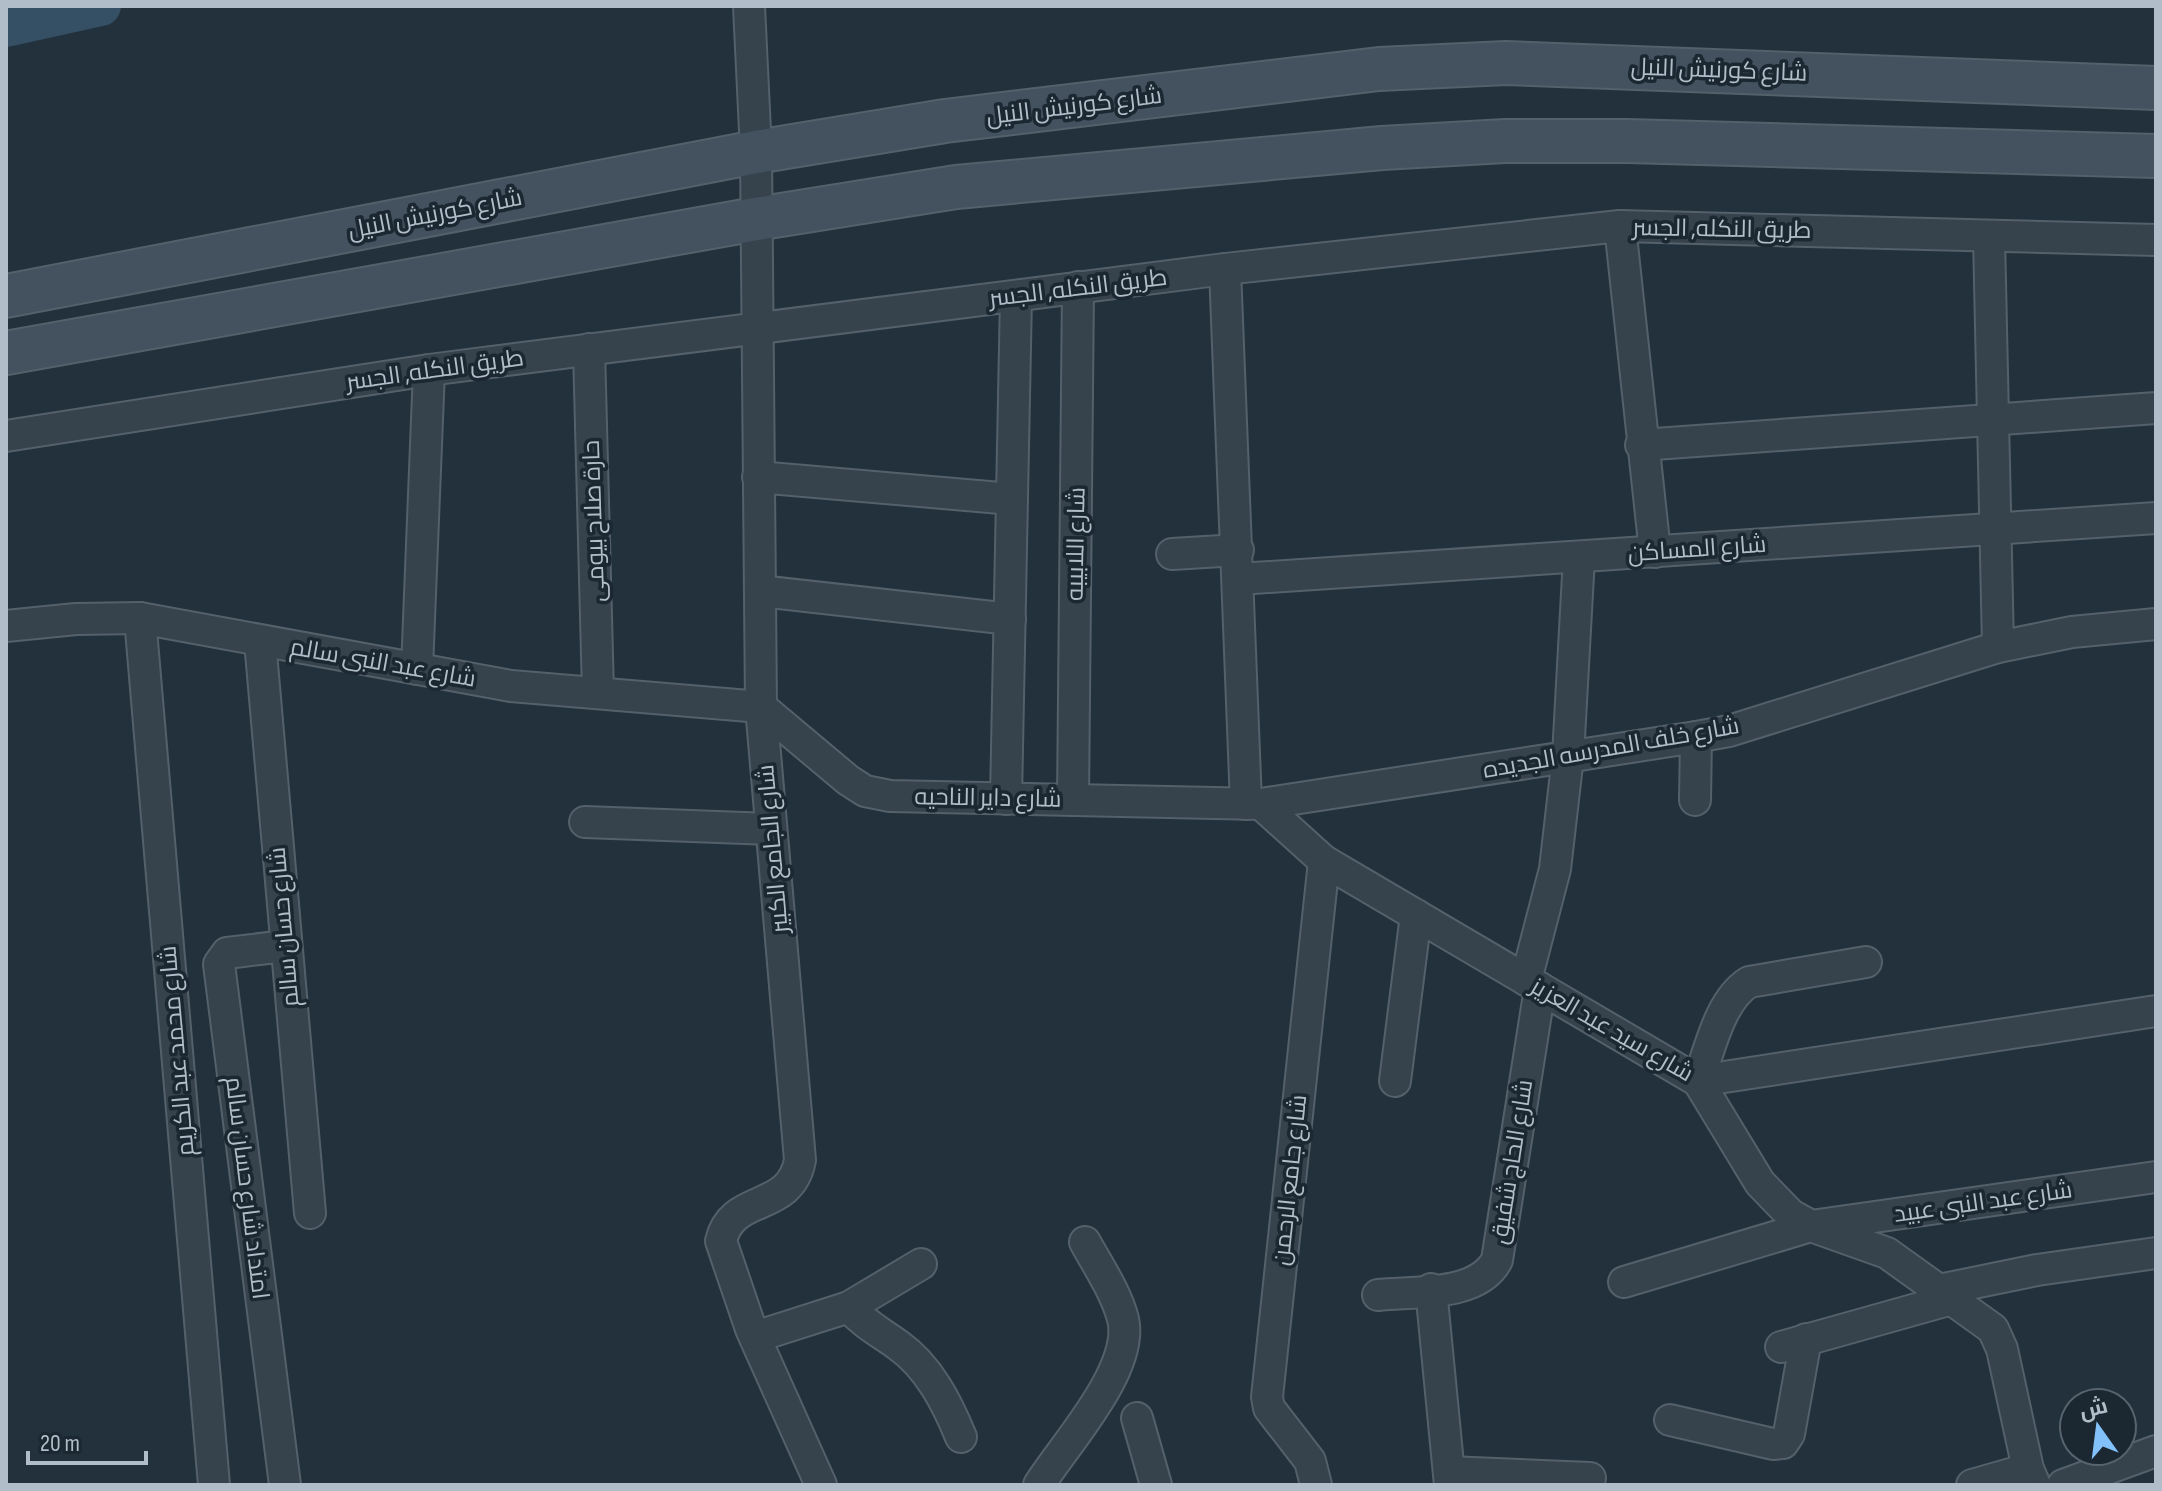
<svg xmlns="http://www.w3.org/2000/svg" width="2162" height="1491" font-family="'Sofia Sans Condensed',Cairo,sans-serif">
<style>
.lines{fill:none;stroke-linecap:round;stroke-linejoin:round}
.canal{stroke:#354f64;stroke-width:40}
.minor-casing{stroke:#54606a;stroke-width:34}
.secondary-casing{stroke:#54606a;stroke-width:46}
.minor{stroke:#36424c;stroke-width:30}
.secondary{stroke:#445260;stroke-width:42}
.labels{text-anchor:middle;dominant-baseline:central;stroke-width:7;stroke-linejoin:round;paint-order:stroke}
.street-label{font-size:24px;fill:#b1bdc8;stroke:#1b2731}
</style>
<rect width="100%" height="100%" fill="#22313c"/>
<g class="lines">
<polyline class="canal" points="6,27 101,6"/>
<defs>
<g id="minor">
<path d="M749,6L756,152L761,707L800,1160C790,1214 732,1192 721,1241L751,1329L821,1485"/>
<polyline points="1620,226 1655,552"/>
<polyline points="1989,236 1998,647"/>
<polyline points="1225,269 1246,804"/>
<polyline points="589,349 598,693"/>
<polyline points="6,436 429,370 1225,269 1620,226 2156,240"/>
<polyline points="1641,445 2156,408"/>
<polyline points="758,477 1012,499"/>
<polyline points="1172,554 1238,550"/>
<polyline points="1239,579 2156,518"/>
<polyline points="760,591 1010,619"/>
<polyline points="140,618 214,1485"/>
<polyline points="6,626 76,619 140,618 511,686 761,707 848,780 865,791 890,796 1261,804 1696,737 1729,731 1998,647 2072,632 2156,624"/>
<polyline points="260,641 310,1213"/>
<polyline points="417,669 429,370"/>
<polyline points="1006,799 1016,296"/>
<polyline points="1073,800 1078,287"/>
<polyline points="1695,800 1696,737"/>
<polyline points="1261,804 1324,861 1698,1081 2156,1011"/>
<polyline points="585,822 771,829"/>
<path d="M1866,962L1749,982C1719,1001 1710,1050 1698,1081L1760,1183L1791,1215L1811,1226L1887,1253L1993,1329L2002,1349L2028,1469L2035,1485"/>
<polyline points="1526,980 1555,869 1568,756 1579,557"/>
<polyline points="1395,1081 1416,915"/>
<polyline points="1624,1282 1811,1226 2156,1177"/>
<polyline points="1431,1289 1450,1485"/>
<polyline points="1939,1290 2037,1270 2156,1253"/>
<path d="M1378,1295C1415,1291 1478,1297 1497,1260L1540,988"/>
<path d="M849,1307C864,1324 880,1332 898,1345C929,1367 947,1403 961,1437"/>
<polyline points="755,1337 849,1307 921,1264"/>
<polyline points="1781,1347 1952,1299"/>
<polyline points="1137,1418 1156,1485"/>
<polyline points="1670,1420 1773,1444 1783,1443 1789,1434 1806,1339"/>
<polyline points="1449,1472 1590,1478"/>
<polyline points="285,1485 219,964 227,953 285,946"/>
<path d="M1039,1485C1064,1445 1135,1369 1123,1319C1116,1292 1098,1266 1085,1242"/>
<polyline points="1316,1485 1310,1461 1269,1408 1267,1397 1324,861"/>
<polyline points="1972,1485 2028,1469"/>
<polyline points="2063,1485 2156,1451"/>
</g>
<g id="secondary">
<polyline points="6,296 756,152 945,121 1379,69 1506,63 2156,88"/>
<polyline points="6,353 756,219 956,187 1382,148 1505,141 1627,141 2156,156"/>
</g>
</defs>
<use href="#minor" class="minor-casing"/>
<use href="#secondary" class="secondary-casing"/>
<use href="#minor" class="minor"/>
<use href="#secondary" class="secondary"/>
</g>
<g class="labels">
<g class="street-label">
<text transform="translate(1719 70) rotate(2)">شارع كورنيش النيل</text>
<text transform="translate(1074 106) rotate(-7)">شارع كورنيش النيل</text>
<text transform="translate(435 214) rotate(-11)">شارع كورنيش النيل</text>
<text transform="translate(1722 229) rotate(1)">طريق النكله, الجسر</text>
<text transform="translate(1078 288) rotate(-7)">طريق النكله, الجسر</text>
<text transform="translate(435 370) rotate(-8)">طريق النكله, الجسر</text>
<text transform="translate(594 521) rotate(-92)">حارة صلاح بيومى</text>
<text transform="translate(1076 544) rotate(-89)">شارع اللابيبه</text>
<text transform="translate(1697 549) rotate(-4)">شارع المساكن</text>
<text transform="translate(383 663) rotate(10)">شارع عبد النبى سالم</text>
<text transform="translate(1611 748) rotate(-10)">شارع خلف المدرسه الجديده</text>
<text transform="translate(988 798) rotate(1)">شارع داير الناحيه</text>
<text transform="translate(773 849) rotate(-95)">شارع الجامع الكبير</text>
<text transform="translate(284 927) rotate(-95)">شارع حسان سالم</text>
<text transform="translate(1612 1030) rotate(30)">شارع سيد عبد العزيز</text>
<text transform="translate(177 1051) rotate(-95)">شارع محمد عبد الكريم</text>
<text transform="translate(1512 1162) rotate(-81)">شارع الحاج شفيق</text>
<text transform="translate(1290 1180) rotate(-84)">شارع جامع الرحمن</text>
<text transform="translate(247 1188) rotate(83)">امتداد شارع حسان سالم</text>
<text transform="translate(1983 1202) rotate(-8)">شارع عبد النبى عبيد</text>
</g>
</g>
<rect width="2162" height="1491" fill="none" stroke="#b1bdc8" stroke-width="16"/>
<g transform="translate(2098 1427) rotate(346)"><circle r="38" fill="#1b2731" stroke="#57636d" stroke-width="2"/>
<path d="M0-6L14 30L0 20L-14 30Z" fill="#83c1fb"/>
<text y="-12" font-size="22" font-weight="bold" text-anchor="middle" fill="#b1bdc8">ش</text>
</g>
<path d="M28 1451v12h118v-12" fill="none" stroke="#b1bdc8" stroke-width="4"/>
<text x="40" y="1451" font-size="24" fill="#b1bdc8" stroke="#1b2731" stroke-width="6" paint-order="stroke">20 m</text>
</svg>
